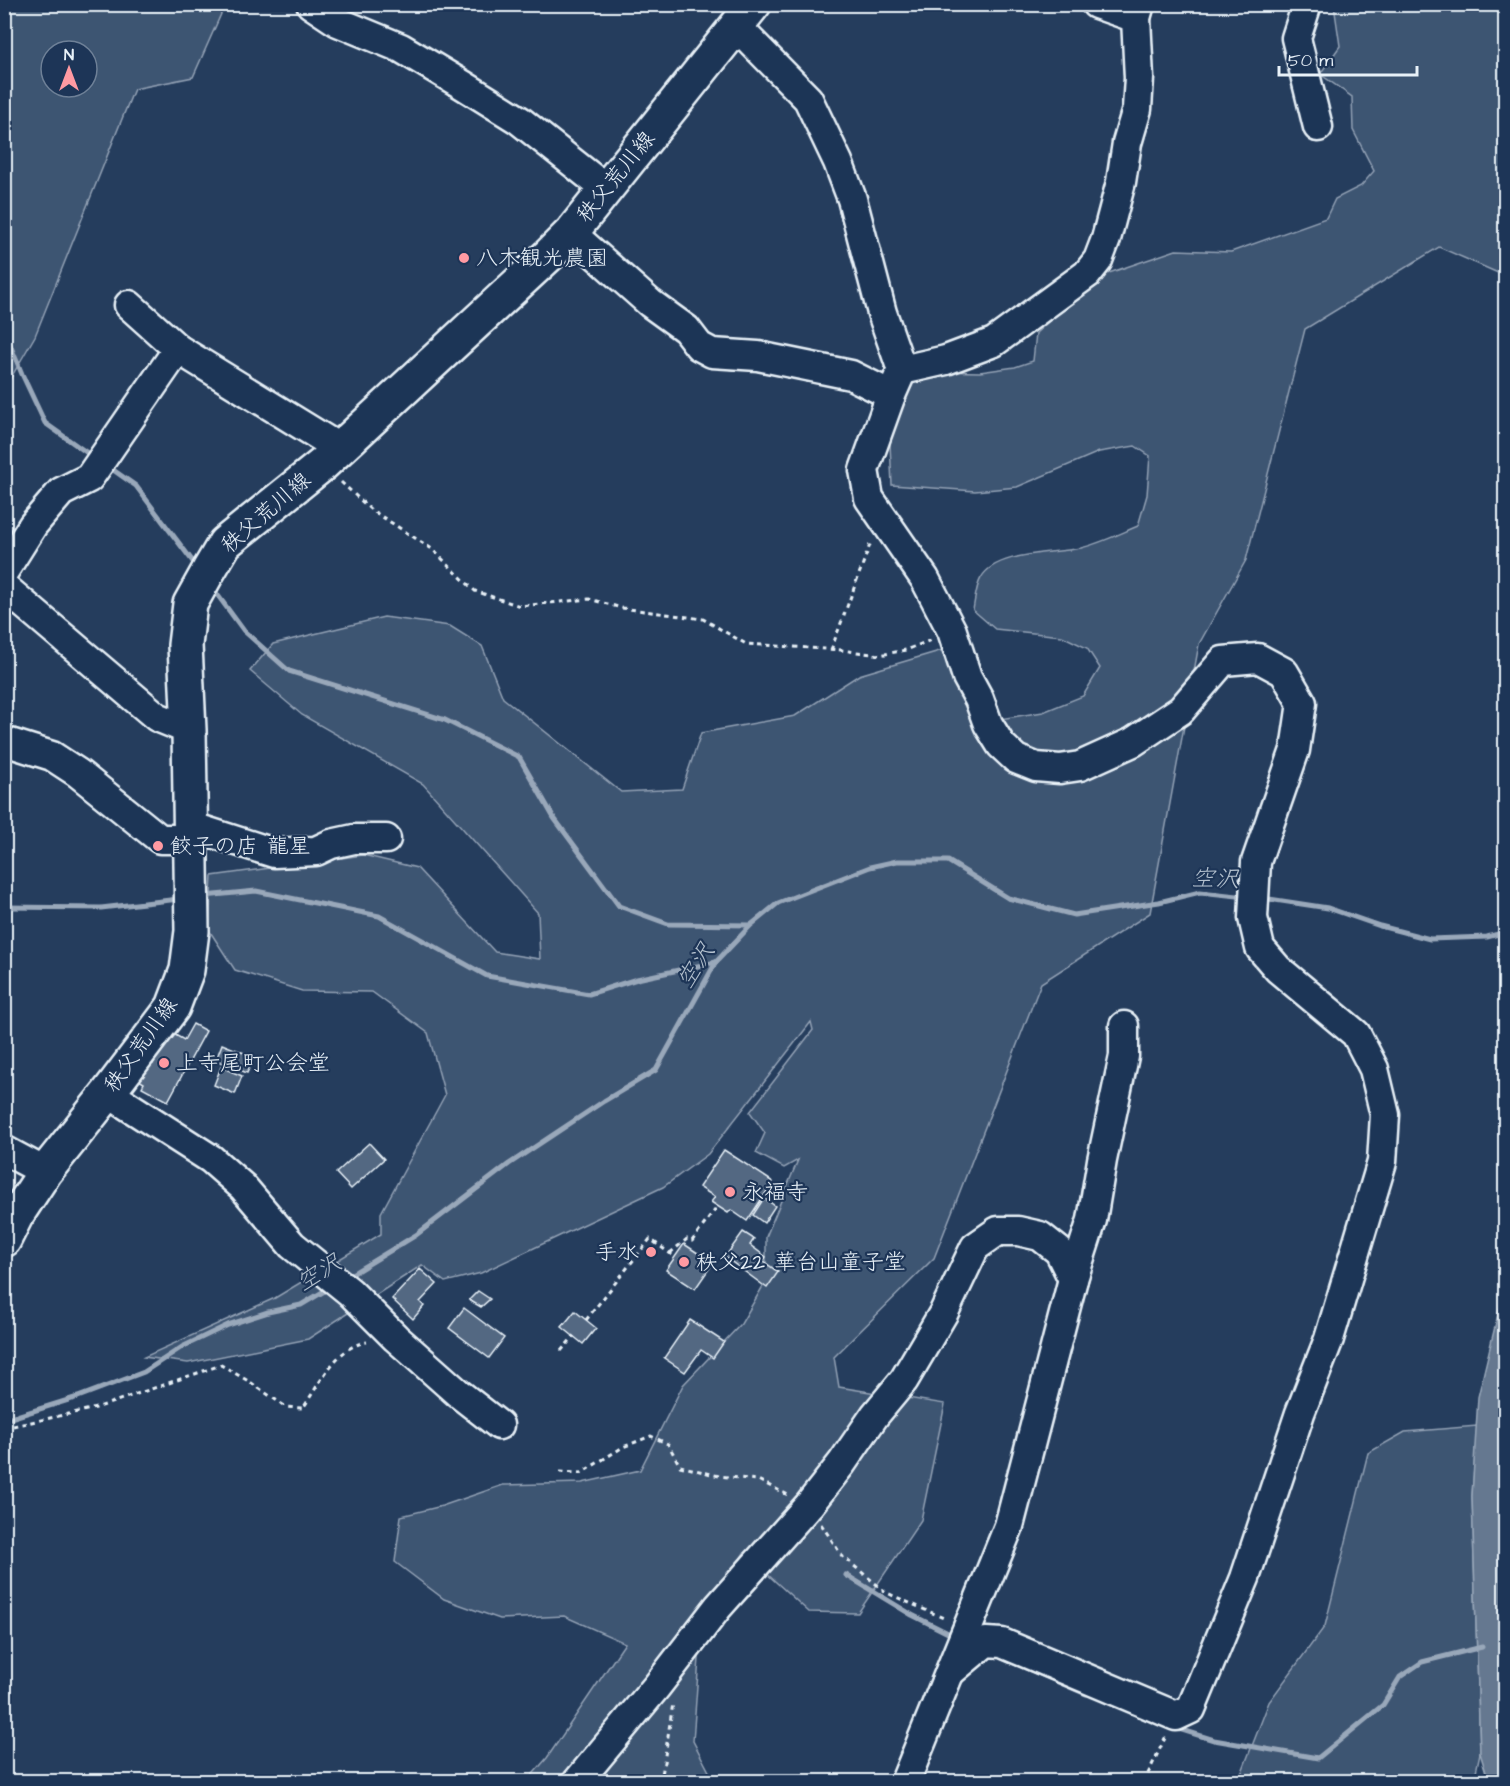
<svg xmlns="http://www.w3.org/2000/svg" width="1510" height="1786" font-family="'Architects Daughter','Klee One',sans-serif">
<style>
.green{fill:#3e5472;stroke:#93a2b5;stroke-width:1.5;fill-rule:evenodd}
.water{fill:#657890;stroke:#99a8ba;stroke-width:1.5}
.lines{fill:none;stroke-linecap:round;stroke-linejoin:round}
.stream{stroke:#99a8ba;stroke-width:5}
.building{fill:#536782;stroke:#e8f1f8;stroke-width:1.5}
.minor-casing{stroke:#e8f1f8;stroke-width:33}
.major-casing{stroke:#e8f1f8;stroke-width:38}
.path{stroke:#e8f1f8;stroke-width:3;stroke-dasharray:4.5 4.5;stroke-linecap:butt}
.minor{stroke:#1d3557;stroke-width:28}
.major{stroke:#1d3557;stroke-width:33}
.poi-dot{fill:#ff9aa2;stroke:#1d3557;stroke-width:2}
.labels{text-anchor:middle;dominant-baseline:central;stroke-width:4.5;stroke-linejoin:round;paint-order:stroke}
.street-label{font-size:22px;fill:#e8f1f8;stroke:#1d3557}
.poi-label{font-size:22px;fill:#e8f1f8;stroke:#1d3557;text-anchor:start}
.water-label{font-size:24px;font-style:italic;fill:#b4c1ce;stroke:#1d3557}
</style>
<rect width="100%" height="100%" fill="#253d5d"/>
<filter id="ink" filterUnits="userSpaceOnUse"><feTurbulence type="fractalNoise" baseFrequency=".0167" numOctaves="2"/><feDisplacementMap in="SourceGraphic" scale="12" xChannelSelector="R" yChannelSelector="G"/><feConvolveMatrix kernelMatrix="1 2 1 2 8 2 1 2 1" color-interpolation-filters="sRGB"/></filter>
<g filter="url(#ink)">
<g class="green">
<path d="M5,4L225,5L193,77L134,89L35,336L5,388ZM51,51H87V87H51Z"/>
<path d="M1334,5H1505V276L1439,247L1305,329L1246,560L1199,644L1150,913L1041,983L934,1258L834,1357L839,1387L945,1404L921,1520L858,1613L809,1612L744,1553L702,1617L693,1741L714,1781H527L547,1758L625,1643L564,1616L500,1619L444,1599L395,1562L401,1516L442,1506L503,1485L582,1483L640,1470L683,1385L741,1324L766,1281V1237L798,1160L784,1168L756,1153L765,1133L750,1112L813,1030L811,1022L708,1154L663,1187L481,1273L445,1282L422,1265L308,1339L188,1363L144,1357L275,1298L381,1234V1213L445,1095L428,1033L372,992L302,991L235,970L209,930L212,876L363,855L417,868L495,952L540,959L538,913L423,784L302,715L250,671L273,644L384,617L450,626L482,646L503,698L621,792L682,789L701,733L795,716L859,675L943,650L981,722L1043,712L1083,696L1100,668L1087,648L1062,636L995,629L973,610C975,600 976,586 981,578C996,551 1054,554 1081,548C1101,543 1119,534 1138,526L1147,495L1150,456L1135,446L1099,452L1017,487L975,491L892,485L889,423L910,380L928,371L980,372L1015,367L1033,361L1036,333L1088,286L1109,273L1176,250L1231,252L1326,218L1335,199L1361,186L1374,171L1353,130L1352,97L1320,74L1340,46Z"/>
<polygon points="1477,1426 1472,1496 1480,1753 1474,1781 1238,1782 1269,1702 1325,1626 1368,1453 1405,1432"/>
</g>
<polygon class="water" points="1505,1285 1506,1781 1489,1782 1480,1753 1472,1496 1478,1397"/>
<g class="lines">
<g class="stream">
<polyline points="4,330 22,374 45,423 93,457"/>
<polyline points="109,467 136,486 197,567"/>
<polyline points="211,586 244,631 289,671 445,720 519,757 554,818 619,906 668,924 751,925"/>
<polyline points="204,896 256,891 379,916 487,976 589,994 637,979 716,962"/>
<polyline points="1262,898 1328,908 1380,926 1430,939 1487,937 1506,932"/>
<polyline points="4,907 101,908 179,899"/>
<polyline points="347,1277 416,1235 509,1164 604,1101 656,1070 716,962 751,925 778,903 870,867 897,861 948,861 1008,898 1074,915 1159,902 1200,892 1247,897"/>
<polyline points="4,1420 78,1397 144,1372 182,1347 228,1325 268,1312 301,1305 331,1287"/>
<polyline points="846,1575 912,1615 954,1636"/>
<polyline points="993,1654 1086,1694"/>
<polyline points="1176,1728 1214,1740 1318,1758 1383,1705 1400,1677 1422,1662 1482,1647"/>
</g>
</g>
<g class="building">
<polygon points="193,1024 206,1031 168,1101 142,1087 144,1083 137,1079 147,1060 153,1064 170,1032 184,1040"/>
<polygon points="222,1044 254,1057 247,1073 216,1060"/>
<polygon points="221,1067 242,1076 235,1094 214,1085"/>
<polygon points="369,1143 384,1159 351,1189 336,1173"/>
<polygon points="724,1150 773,1182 747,1221 731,1210 728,1213 711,1202 715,1197 699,1187"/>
<polygon points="764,1198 775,1206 764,1223 753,1215"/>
<polygon points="743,1232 754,1239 750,1245 766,1257 763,1261 778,1272 767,1288 725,1257"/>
<polygon points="684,1244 713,1263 695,1289 666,1270"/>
<polygon points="420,1269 437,1284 420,1302 424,1306 413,1319 392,1299"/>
<polygon points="478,1291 490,1299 481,1307 469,1300"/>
<polygon points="464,1308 504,1338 489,1358 449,1328"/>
<polygon points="575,1311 596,1328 583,1344 562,1327"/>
<polygon points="690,1320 724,1342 713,1358 701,1350 685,1372 664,1358"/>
</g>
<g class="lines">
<defs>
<g id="minor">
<polyline points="311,4 338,22 401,48 463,85 519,120 606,189"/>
<polyline points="1096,4 1136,18"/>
<polyline points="1307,4 1296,38 1318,127"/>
<polyline points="736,26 808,99 838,162 852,199 882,313 902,370 891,395 864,470 869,498 925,579 952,631 967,677 979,699 988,724 1001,745 1016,759 1036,767 1060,769 1080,766 1133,742 1181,710 1223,661 1258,658 1284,672 1302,703 1295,750 1256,862 1253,918 1260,948 1278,969 1356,1034 1374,1069 1385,1115 1382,1162 1329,1339 1300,1413 1245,1578 1191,1709 1176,1716 1002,1643 986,1642 950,1672"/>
<polyline points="571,233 650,303 686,329 699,346 712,353 758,356 851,375 891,395"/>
<polyline points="129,305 178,349 339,448"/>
<polyline points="902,370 946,360 994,342 1087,274 1098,260 1106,239 1121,182 1127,143 1137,109 1139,78 1136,18 1140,4"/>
<polyline points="4,571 33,525 61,492 89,478 178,349"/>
<polyline points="4,587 157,717 189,730"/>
<polyline points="4,741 52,756 78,773 160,839 190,839"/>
<polyline points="190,826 274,853 316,851 331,844 354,839 386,839"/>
<polyline points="108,1093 211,1159 243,1187 292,1245 350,1292 396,1338 458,1393 499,1425"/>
<polyline points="4,1150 45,1172"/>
<polyline points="577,1782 657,1686 718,1607 809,1505 842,1463 875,1415 904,1380 944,1312 975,1247 998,1231 1018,1231 1040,1236 1059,1251 1073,1279"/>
<polyline points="905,1782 1009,1526 1073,1279 1092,1220 1102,1160 1124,1056 1124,1026"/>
</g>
<polyline id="major" points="4,1240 16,1216 45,1172 108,1093 173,1007 187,970 192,931 189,730 185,645 190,604 209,570 225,543 323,464 550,254 571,233 754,4"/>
</defs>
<use href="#minor" class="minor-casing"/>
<use href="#major" class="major-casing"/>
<g class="path">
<polyline points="341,482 370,509 432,549 475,591 520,606 589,599 622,608 703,619 746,644 841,650 880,655 906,650 931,640"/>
<polyline points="831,650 871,542"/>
<polyline points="670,1253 687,1239 692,1241 718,1206"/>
<polyline points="586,1320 650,1239 675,1257"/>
<polyline points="561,1351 574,1336"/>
<path d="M4,1428L96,1408L221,1365L250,1382L286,1407L303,1408C319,1385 336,1346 367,1342"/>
<polyline points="560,1472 581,1473 623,1447 651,1436 668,1444 680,1466 719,1476 758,1480 788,1495"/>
<polyline points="821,1524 842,1556 887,1593 946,1619"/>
<polyline points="661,1782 673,1703"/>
<polyline points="1144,1782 1166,1736"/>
</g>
<use href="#minor" class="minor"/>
<use href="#major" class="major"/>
</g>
</g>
<g class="poi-dot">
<circle cx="464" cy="258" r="6"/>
<circle cx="158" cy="846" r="6"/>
<circle cx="164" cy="1063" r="6"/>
<circle cx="730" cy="1192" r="6"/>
<circle cx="651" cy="1252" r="6"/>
<circle cx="684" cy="1262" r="6"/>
</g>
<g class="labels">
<g class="street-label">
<text transform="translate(616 177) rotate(-51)">秩父荒川線</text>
<text transform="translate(266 513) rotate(-41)">秩父荒川線</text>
<text transform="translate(141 1045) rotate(-55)">秩父荒川線</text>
</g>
<g class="poi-label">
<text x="476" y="258">八木観光農園</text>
<text x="170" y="846">餃子の店 龍星</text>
<text x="176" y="1063">上寺尾町公会堂</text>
<text x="742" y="1192">永福寺</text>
<text x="639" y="1252" text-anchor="end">手水</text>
<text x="696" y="1262">秩父22 華台山童子堂</text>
</g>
<g class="water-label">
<text transform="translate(1215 879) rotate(2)">空沢</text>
<text transform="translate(696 966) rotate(-57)">空沢</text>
<text transform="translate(319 1273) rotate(-31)">空沢</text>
</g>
</g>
<rect width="1510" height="1786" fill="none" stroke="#1d3557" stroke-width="24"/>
<rect x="12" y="12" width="1486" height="1762" fill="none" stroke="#e8f1f8" stroke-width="2" filter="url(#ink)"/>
<g transform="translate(69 69)"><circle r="28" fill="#1d3557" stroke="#6e8097" stroke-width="1.5"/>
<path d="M0-4.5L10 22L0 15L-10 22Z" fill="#ff9aa2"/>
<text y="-9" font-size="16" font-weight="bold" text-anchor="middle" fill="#e8f1f8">N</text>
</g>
<path d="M1279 66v9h138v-9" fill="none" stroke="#e8f1f8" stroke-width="3"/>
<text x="1288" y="66" font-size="18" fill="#e8f1f8" stroke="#1d3557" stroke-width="4.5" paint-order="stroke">50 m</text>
</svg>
